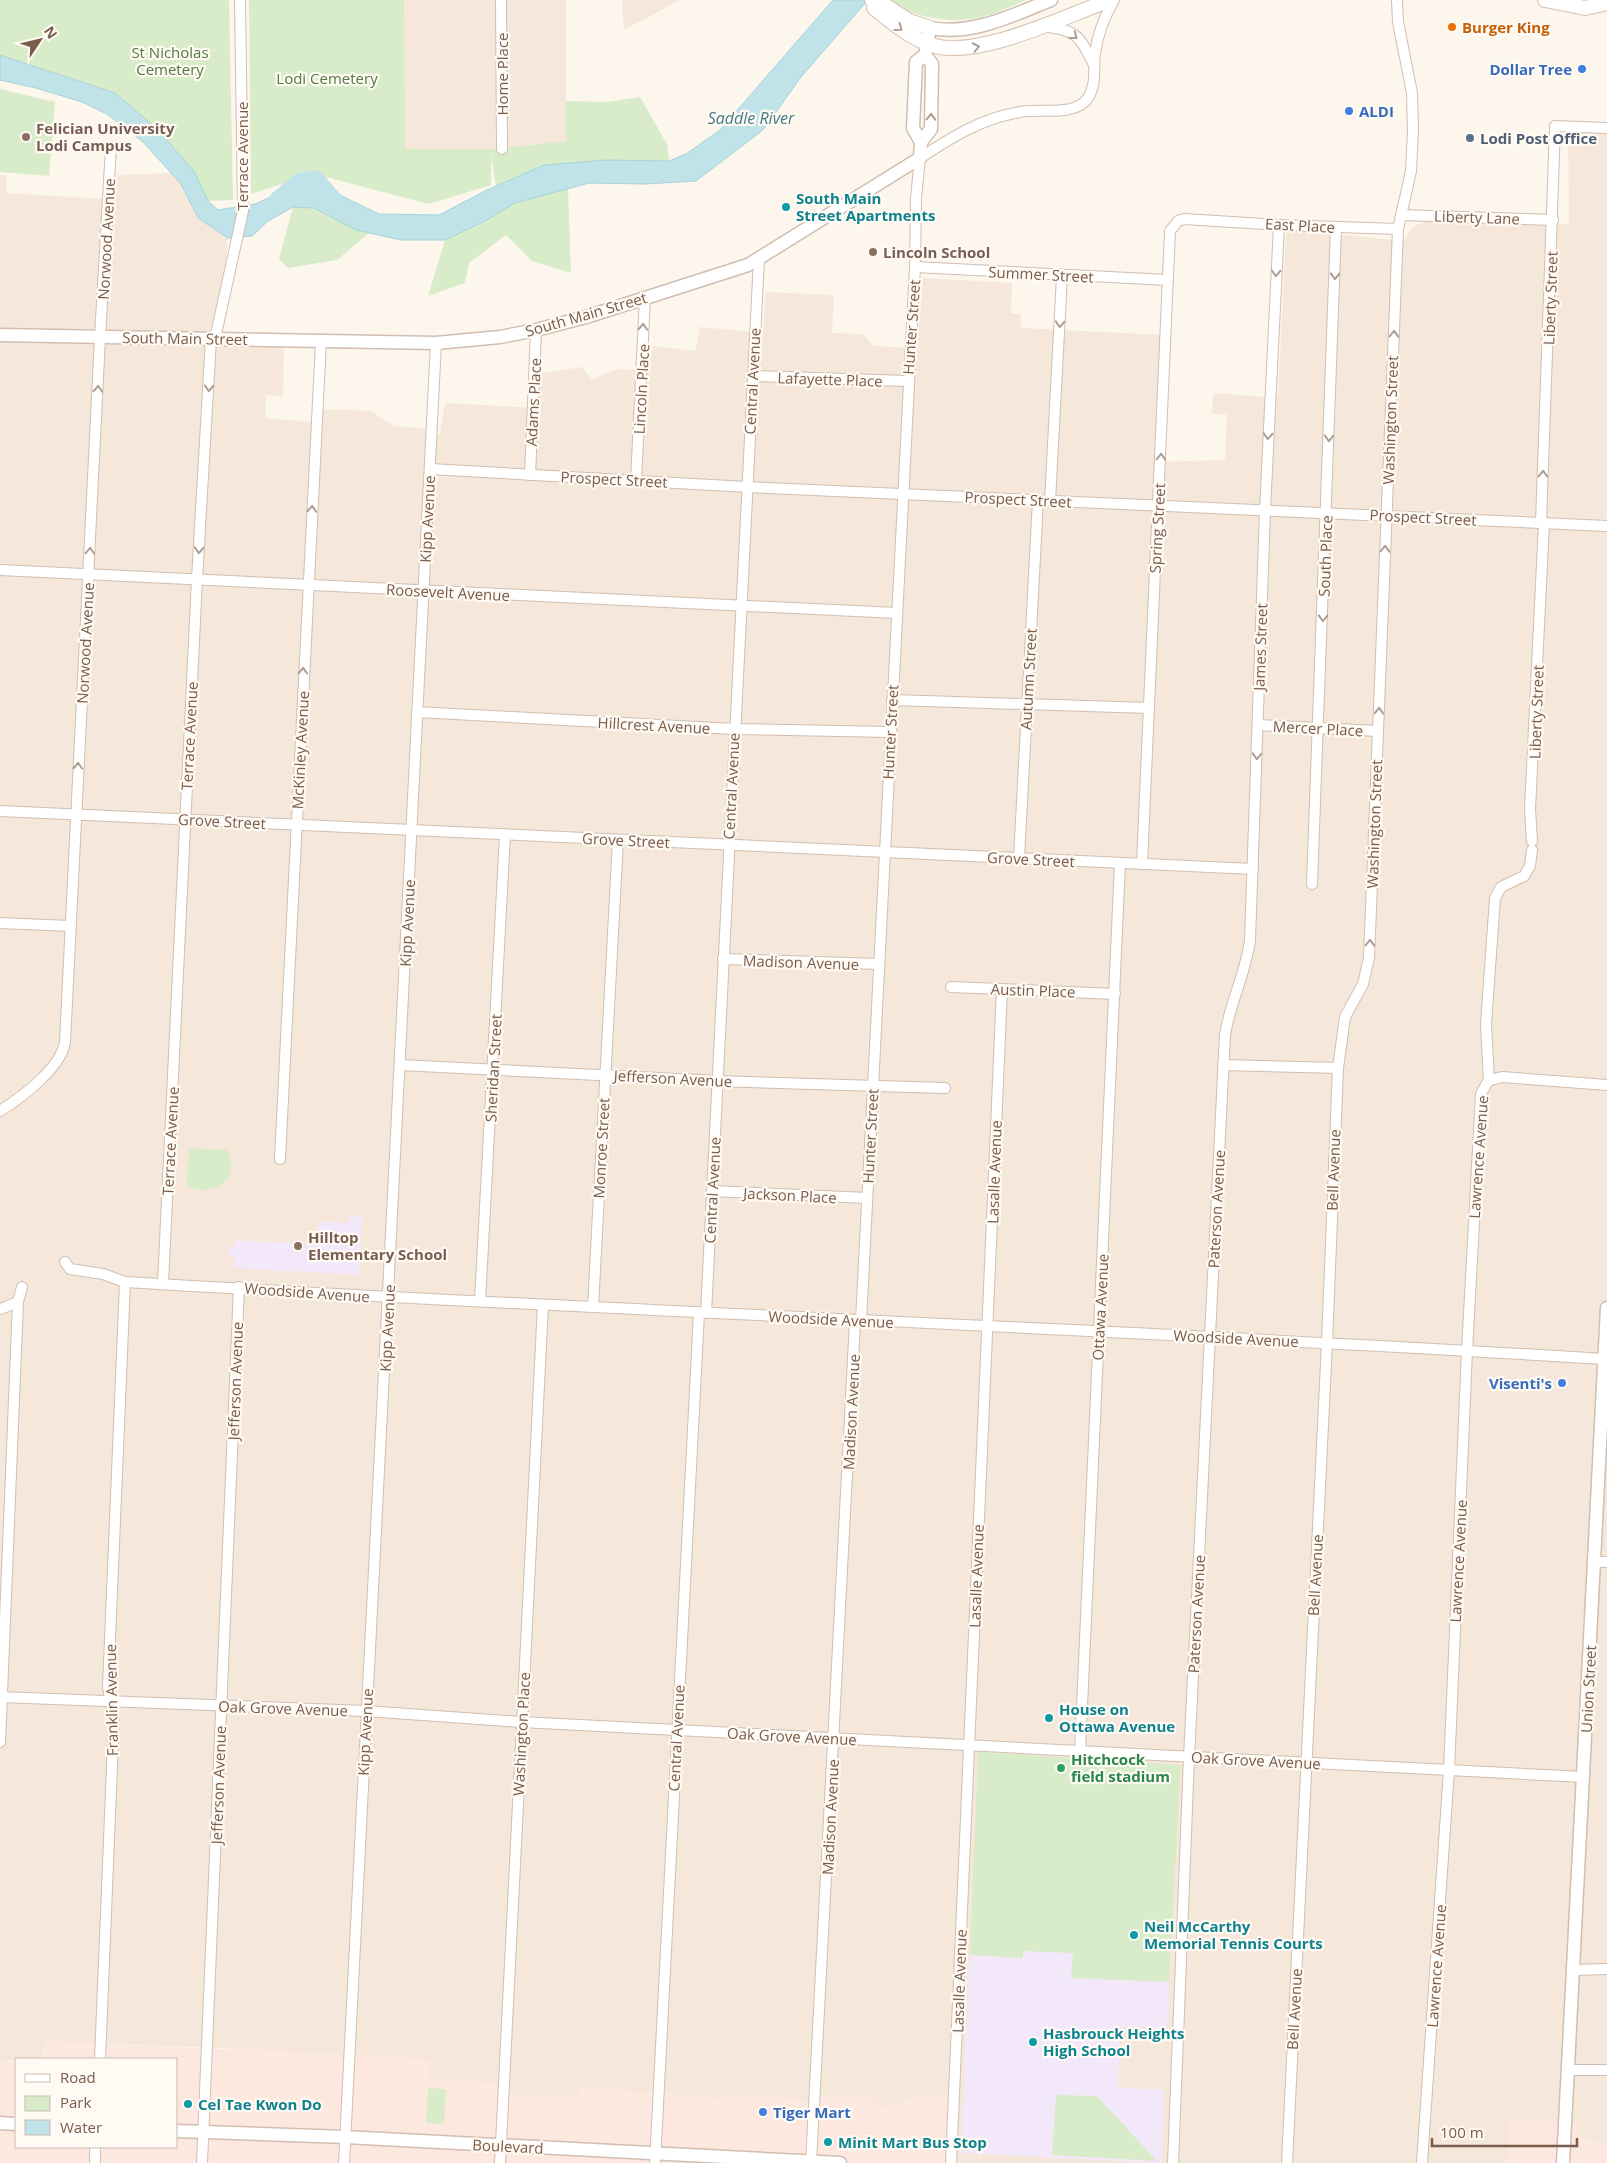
<svg xmlns="http://www.w3.org/2000/svg" width="1607" height="2163" font-family="'Open Sans',sans-serif">
<style>
.residential{fill:#f5e8da}
.commercial{fill:#fde8e0}
.education{fill:#f3e8fa}
.green{fill:#d8ecc9}
.water{fill:#bfe3e8;stroke:#a5d3da}
.lines{fill:none;stroke-linecap:round;stroke-linejoin:round}
.river{stroke:#bfe3e8;stroke-width:18}
.minor-casing{stroke:#d1beb0;stroke-width:12}
.tertiary-casing{stroke:#d1beb0;stroke-width:15}
.secondary-casing{stroke:#d6c0b0;stroke-width:16}
.minor{stroke:#fff;stroke-width:10}
.tertiary{stroke:#fff;stroke-width:12}
.secondary{stroke:#fff;stroke-width:14}
.oneway{stroke:#af9d94}
.food-dot{fill:#e8710a;stroke:#fffaf3;stroke-width:2}
.shop-dot{fill:#3f7fe0;stroke:#fffaf3;stroke-width:2}
.education-dot{fill:#8d6e63;stroke:#fffaf3;stroke-width:2}
.service-dot{fill:#5c6f8a;stroke:#fffaf3;stroke-width:2}
.culture-dot{fill:#0f9aa8;stroke:#fffaf3;stroke-width:2}
.leisure-dot{fill:#2e9e5b;stroke:#fffaf3;stroke-width:2}
.labels{text-anchor:middle;dominant-baseline:central;stroke-width:4.5;stroke-linejoin:round;paint-order:stroke}
.food-label{font-size:15px;font-weight:bold;fill:#c56008;stroke:#fffaf3;text-anchor:start}
.park-label{font-size:15px;fill:#537a41;stroke:#fffaf3}
.shop-label{font-size:15px;font-weight:bold;fill:#366cbe;stroke:#fffaf3;text-anchor:end}
.street-label{font-size:15px;fill:#7a5c4d;stroke:#fffaf3}
.education-label{font-size:15px;font-weight:bold;fill:#785e54;stroke:#fffaf3;text-anchor:start}
.service-label{font-size:15px;font-weight:bold;fill:#4e5e75;stroke:#fffaf3;text-anchor:start}
.culture-label{font-size:15px;font-weight:bold;fill:#0d838f;stroke:#fffaf3;text-anchor:start}
.leisure-label{font-size:15px;font-weight:bold;fill:#27864d;stroke:#fffaf3;text-anchor:start}
.water-label{font-size:16px;font-style:italic;fill:#437c86;stroke:#fffaf3}
</style>
<rect width="100%" height="100%" fill="#fdf6ec"/>
<g class="residential">
<polygon points="404,0 566,0 566,141 491,149 404,149"/>
<polygon points="622,0 680,0 624,30"/>
<polygon points="1607,127 1607,2145 1510,2120 1508,2163 951,2163 911,2097 902,2104 880,2108 870,2098 827,2097 805,2100 741,2096 719,2099 580,2087 579,2098 512,2095 496,2084 429,2079 429,2060 220,2048 44,2042 43,2059 0,2061 0,175 7,176 6,193 104,199 114,197 117,175 171,173 181,184 198,218 228,238 215,347 284,347 283,396 266,395 265,418 322,423 322,409 371,411 393,426 420,428 440,434 445,403 535,408 537,374 582,367 592,379 618,369 648,370 653,346 695,351 700,327 763,333 766,292 834,295 832,333 863,334 873,346 917,348 923,278 1012,283 1011,313 1021,314 1021,328 1163,335 1154,462 1225,460 1227,415 1211,413 1214,393 1278,398 1286,229 1403,241 1414,226 1431,220 1467,218 1569,224 1568,128"/>
</g>
<g class="commercial">
<polygon points="44,2042 291,2052 430,2060 429,2079 496,2084 512,2095 578,2098 579,2087 719,2099 741,2096 805,2100 827,2097 870,2098 880,2108 902,2104 911,2097 954,2098 951,2163 0,2163 0,2061 16,2062 16,2147 176,2147 176,2059 43,2059"/>
<polygon points="1510,2120 1575,2122 1579,2138 1607,2145 1607,2163 1508,2163"/>
</g>
<g class="education">
<polygon points="349,1216 362,1217 359,1275 234,1268 235,1257 229,1256 229,1246 235,1247 236,1240 317,1245 318,1221 348,1223"/>
<polygon points="1023,1951 1073,1953 1072,1978 1169,1982 1167,2029 1121,2027 1118,2087 1164,2090 1161,2163 961,2153 970,1955 1022,1958"/>
</g>
<g class="green">
<polygon points="0,0 229,0 233,200 208,201 194,171 155,127 115,93 0,55"/>
<polygon points="249,0 404,0 405,149 491,149 566,141 566,101 608,102 640,97 667,144 669,161 606,160 544,165 496,186 491,155 491,185 429,204 314,174 251,194"/>
<path d="M891,0H1026C1012,6 997,13 983,17C958,24 910,19 891,0Z"/>
<polygon points="0,89 55,102 49,176 0,172"/>
<polygon points="568,189 571,273 532,261 506,235 469,263 465,283 428,296 445,240 485,221 515,203"/>
<polygon points="293,207 314,208 356,230 369,233 337,260 288,268 279,259"/>
<path d="M189,1148L227,1150C243,1177 212,1201 187,1185Z"/>
<polygon points="978,1752 1181,1765 1169,1982 1071,1978 1073,1953 1023,1951 1023,1958 970,1955"/>
<polygon points="428,2088 446,2089 444,2124 426,2123"/>
<polygon points="1056,2095 1097,2096 1157,2161 1052,2155"/>
</g>
<polygon class="water" points="833,0 868,0 801,77 763,130 696,181 645,184 589,183 515,203 485,221 445,240 401,240 356,230 314,208 293,207 268,221 252,236 228,238 198,218 181,184 143,142 107,114 82,102 36,88 0,80 0,55 115,93 155,127 194,171 208,201 218,210 255,204 299,184 319,185 379,214 439,215 485,191 544,165 606,160 669,161 686,154 720,130"/>
<g class="lines">
<polyline class="river" points="278,200 300,182 315,179 338,205"/>
<defs>
<g id="minor">
<polyline points="501,0 502,149"/>
<path d="M1043,26C1076,31 1078,33 1093,63"/>
<polyline points="1401,215 1553,220"/>
<polyline points="915,267 1168,280"/>
<polyline points="215,339 243,211 240,0"/>
<polyline points="753,376 907,381"/>
<polyline points="430,469 747,487 1607,526"/>
<polyline points="530,475 536,330"/>
<polyline points="636,481 645,297"/>
<polyline points="1050,501 1062,276"/>
<polyline points="1541,523 1555,126 1607,128"/>
<polyline points="0,570 896,613"/>
<polyline points="892,700 1149,708"/>
<polyline points="417,712 734,729 890,732"/>
<polyline points="1258,725 1378,731"/>
<polyline points="0,811 1253,869"/>
<polyline points="1532,841 1530,809 1544,523"/>
<polyline points="1019,858 1038,500"/>
<polyline points="1142,864 1170,231 1178,221 1184,219 1279,225 1398,229"/>
<polyline points="1312,884 1336,227"/>
<polyline points="0,923 70,926"/>
<polyline points="723,959 879,964"/>
<polyline points="951,987 1115,994"/>
<polyline points="400,1065 717,1081 945,1088"/>
<polyline points="1223,1065 1338,1068"/>
<polyline points="1489,1081 1486,1024 1495,898 1501,887 1524,876 1530,866 1532,850"/>
<path d="M0,1111C22,1097 61,1068 65,1042L100,337L111,147"/>
<polyline points="280,1159 321,341"/>
<polyline points="712,1191 867,1198"/>
<path d="M65,1262L70,1269L103,1274L125,1282C618,1312 1112,1328 1604,1359"/>
<polyline points="163,1283 197,579 211,339"/>
<polyline points="480,1301 505,835"/>
<polyline points="593,1307 618,840"/>
<polyline points="0,1309 18,1302"/>
<polyline points="706,1313 759,259"/>
<path d="M861,1321L915,267L916,198L920,158C952,137 982,118 1020,112C1040,108 1075,117 1088,98C1097,84 1093,68 1095,53C1098,33 1104,17 1114,0"/>
<polyline points="1595,1562 1607,1562"/>
<polyline points="0,1697 366,1711 521,1722 1583,1777"/>
<polyline points="0,1742 18,1302 22,1287"/>
<polyline points="1080,1751 1120,863"/>
<polyline points="1574,1970 1607,1969"/>
<polyline points="100,2059 114,1718 108,1687 125,1282"/>
<polyline points="1568,2070 1607,2070"/>
<polyline points="95,2163 95,2147"/>
<polyline points="202,2163 239,1287"/>
<polyline points="344,2163 436,343"/>
<polyline points="500,2163 543,1305"/>
<polyline points="655,2163 699,1313"/>
<polyline points="811,2163 855,1321"/>
<polyline points="951,2163 1002,989"/>
<path d="M1173,2163L1189,1757L1225,1035C1230,1002 1246,973 1250,940L1265,510L1279,225"/>
<polyline points="1287,2163 1327,1343 1338,1068 1345,1017 1363,984 1369,958 1398,229 1411,171 1413,131 1412,93 1398,22 1397,0"/>
<polyline points="1422,2163 1449,1770 1467,1351 1481,1094 1488,1081 1502,1077 1607,1085"/>
</g>
<g id="tertiary">
<path d="M921,142L913,128L916,62L925,55L930,28C973,36 1012,15 1051,0"/>
<polyline points="0,335 436,343 500,337 536,330 586,317 748,265 920,158 921,142 931,129 932,64 925,55"/>
<polyline points="0,2123 16,2124"/>
<polyline points="176,2131 345,2137 840,2163"/>
<polyline points="1563,2163 1607,1308"/>
</g>
<g id="secondary">
<polyline points="872,0 879,1 909,21 930,28"/>
<polyline points="1545,0 1585,8 1607,3"/>
<path d="M874,8C893,23 911,39 935,46C980,58 1066,16 1110,0"/>
</g>
</defs>
<use href="#minor" class="minor-casing"/>
<use href="#tertiary" class="tertiary-casing"/>
<use href="#secondary" class="secondary-casing"/>
<use href="#minor" class="minor"/>
<use href="#tertiary" class="tertiary"/>
<use href="#secondary" class="secondary"/>
</g>
<defs><path id="oneway-chevron" d="M-2-3.5L2.5 0L-2 3.5" fill="none" stroke-width="1.6" stroke-linecap="round" stroke-linejoin="round" transform="scale(1.25)"/></defs>
<g class="oneway">
<use href="#oneway-chevron" transform="translate(899 28) rotate(36)"/>
<use href="#oneway-chevron" transform="translate(1074 36) rotate(38)"/>
<use href="#oneway-chevron" transform="translate(976 47) rotate(-12)"/>
<use href="#oneway-chevron" transform="translate(931 117) rotate(-89)"/>
<use href="#oneway-chevron" transform="translate(1276 273) rotate(93)"/>
<use href="#oneway-chevron" transform="translate(1335 276) rotate(92)"/>
<use href="#oneway-chevron" transform="translate(1060 324) rotate(93)"/>
<use href="#oneway-chevron" transform="translate(643 327) rotate(-87)"/>
<use href="#oneway-chevron" transform="translate(1394 334) rotate(-88)"/>
<use href="#oneway-chevron" transform="translate(209 388) rotate(93)"/>
<use href="#oneway-chevron" transform="translate(98 389) rotate(-87)"/>
<use href="#oneway-chevron" transform="translate(1268 436) rotate(93)"/>
<use href="#oneway-chevron" transform="translate(1329 438) rotate(92)"/>
<use href="#oneway-chevron" transform="translate(1161 457) rotate(-88)"/>
<use href="#oneway-chevron" transform="translate(1543 474) rotate(-88)"/>
<use href="#oneway-chevron" transform="translate(312 509) rotate(-87)"/>
<use href="#oneway-chevron" transform="translate(1385 549) rotate(-88)"/>
<use href="#oneway-chevron" transform="translate(199 550) rotate(93)"/>
<use href="#oneway-chevron" transform="translate(90 551) rotate(-87)"/>
<use href="#oneway-chevron" transform="translate(1323 618) rotate(92)"/>
<use href="#oneway-chevron" transform="translate(303 671) rotate(-87)"/>
<use href="#oneway-chevron" transform="translate(1379 711) rotate(-88)"/>
<use href="#oneway-chevron" transform="translate(1257 756) rotate(92)"/>
<use href="#oneway-chevron" transform="translate(78 766) rotate(-87)"/>
<use href="#oneway-chevron" transform="translate(1370 943) rotate(-88)"/>
</g>
<circle class="food-dot" cx="1452" cy="27" r="5"/>
<g class="shop-dot">
<circle cx="1582" cy="69" r="5"/>
<circle cx="1349" cy="111" r="5"/>
<circle cx="1562" cy="1383" r="5"/>
<circle cx="763" cy="2112" r="5"/>
</g>
<g class="education-dot">
<circle cx="26" cy="137" r="5"/>
<circle cx="873" cy="252" r="5"/>
<circle cx="298" cy="1246" r="5"/>
</g>
<circle class="service-dot" cx="1470" cy="138" r="5"/>
<g class="culture-dot">
<circle cx="786" cy="207" r="5"/>
<circle cx="1049" cy="1718" r="5"/>
<circle cx="1134" cy="1935" r="5"/>
<circle cx="1033" cy="2042" r="5"/>
<circle cx="188" cy="2104" r="5"/>
<circle cx="828" cy="2142" r="5"/>
</g>
<circle class="leisure-dot" cx="1061" cy="1768" r="5"/>
<g class="labels">
<g class="food-label">
<text x="1462" y="27">Burger King</text>
</g>
<g class="park-label">
<text x="170" y="52">St Nicholas<tspan x="170" dy="17">Cemetery</tspan></text>
<text x="327" y="78">Lodi Cemetery</text>
</g>
<g class="shop-label">
<text x="1572" y="69">Dollar Tree</text>
<text x="1359" y="111" text-anchor="start">ALDI</text>
<text x="1552" y="1383">Visenti's</text>
<text x="773" y="2112" text-anchor="start">Tiger Mart</text>
</g>
<g class="street-label">
<text transform="translate(502 74) rotate(-90)">Home Place</text>
<text transform="translate(242 156) rotate(-90)">Terrace Avenue</text>
<text transform="translate(1477 217) rotate(2)">Liberty Lane</text>
<text transform="translate(1300 225) rotate(3)">East Place</text>
<text transform="translate(106 239) rotate(-87)">Norwood Avenue</text>
<text transform="translate(1041 274) rotate(3)">Summer Street</text>
<text transform="translate(1550 298) rotate(-88)">Liberty Street</text>
<text transform="translate(586 314) rotate(-16)">South Main Street</text>
<text transform="translate(911 327) rotate(-86)">Hunter Street</text>
<text transform="translate(185 338) rotate(1)">South Main Street</text>
<text transform="translate(830 379) rotate(2)">Lafayette Place</text>
<text transform="translate(752 381) rotate(-87)">Central Avenue</text>
<text transform="translate(641 389) rotate(-87)">Lincoln Place</text>
<text transform="translate(533 402) rotate(-87)">Adams Place</text>
<text transform="translate(1390 420) rotate(-88)">Washington Street</text>
<text transform="translate(614 479) rotate(3)">Prospect Street</text>
<text transform="translate(1018 499) rotate(3)">Prospect Street</text>
<text transform="translate(1423 517) rotate(3)">Prospect Street</text>
<text transform="translate(427 519) rotate(-87)">Kipp Avenue</text>
<text transform="translate(1157 528) rotate(-87)">Spring Street</text>
<text transform="translate(1325 556) rotate(-88)">South Place</text>
<text transform="translate(448 592) rotate(3)">Roosevelt Avenue</text>
<text transform="translate(85 643) rotate(-87)">Norwood Avenue</text>
<text transform="translate(1260 647) rotate(-88)">James Street</text>
<text transform="translate(1028 679) rotate(-87)">Autumn Street</text>
<text transform="translate(1536 712) rotate(-88)">Liberty Street</text>
<text transform="translate(654 725) rotate(3)">Hillcrest Avenue</text>
<text transform="translate(1318 728) rotate(3)">Mercer Place</text>
<text transform="translate(890 732) rotate(-87)">Hunter Street</text>
<text transform="translate(189 736) rotate(-87)">Terrace Avenue</text>
<text transform="translate(300 750) rotate(-87)">McKinley Avenue</text>
<text transform="translate(731 786) rotate(-87)">Central Avenue</text>
<text transform="translate(222 821) rotate(3)">Grove Street</text>
<text transform="translate(1374 824) rotate(-88)">Washington Street</text>
<text transform="translate(626 840) rotate(3)">Grove Street</text>
<text transform="translate(1031 859) rotate(3)">Grove Street</text>
<text transform="translate(407 923) rotate(-87)">Kipp Avenue</text>
<text transform="translate(801 962) rotate(2)">Madison Avenue</text>
<text transform="translate(1033 990) rotate(2)">Austin Place</text>
<text transform="translate(493 1068) rotate(-87)">Sheridan Street</text>
<text transform="translate(673 1078) rotate(3)">Jefferson Avenue</text>
<text transform="translate(870 1136) rotate(-87)">Hunter Street</text>
<text transform="translate(170 1141) rotate(-87)">Terrace Avenue</text>
<text transform="translate(601 1148) rotate(-87)">Monroe Street</text>
<text transform="translate(1478 1157) rotate(-86)">Lawrence Avenue</text>
<text transform="translate(1333 1170) rotate(-88)">Bell Avenue</text>
<text transform="translate(994 1172) rotate(-88)">Lasalle Avenue</text>
<text transform="translate(712 1190) rotate(-87)">Central Avenue</text>
<text transform="translate(790 1195) rotate(3)">Jackson Place</text>
<text transform="translate(1216 1209) rotate(-87)">Paterson Avenue</text>
<text transform="translate(307 1292) rotate(4)">Woodside Avenue</text>
<text transform="translate(1100 1307) rotate(-87)">Ottawa Avenue</text>
<text transform="translate(831 1319) rotate(3)">Woodside Avenue</text>
<text transform="translate(387 1328) rotate(-87)">Kipp Avenue</text>
<text transform="translate(1236 1338) rotate(3)">Woodside Avenue</text>
<text transform="translate(235 1381) rotate(-88)">Jefferson Avenue</text>
<text transform="translate(851 1412) rotate(-87)">Madison Avenue</text>
<text transform="translate(1458 1561) rotate(-87)">Lawrence Avenue</text>
<text transform="translate(1315 1575) rotate(-87)">Bell Avenue</text>
<text transform="translate(976 1576) rotate(-88)">Lasalle Avenue</text>
<text transform="translate(1196 1614) rotate(-87)">Paterson Avenue</text>
<text transform="translate(1588 1689) rotate(-87)">Union Street</text>
<text transform="translate(111 1700) rotate(-91)">Franklin Avenue</text>
<text transform="translate(283 1708) rotate(2)">Oak Grove Avenue</text>
<text transform="translate(365 1732) rotate(-87)">Kipp Avenue</text>
<text transform="translate(521 1734) rotate(-87)">Washington Place</text>
<text transform="translate(792 1736) rotate(3)">Oak Grove Avenue</text>
<text transform="translate(676 1738) rotate(-87)">Central Avenue</text>
<text transform="translate(1256 1760) rotate(3)">Oak Grove Avenue</text>
<text transform="translate(218 1785) rotate(-88)">Jefferson Avenue</text>
<text transform="translate(830 1817) rotate(-87)">Madison Avenue</text>
<text transform="translate(1436 1966) rotate(-86)">Lawrence Avenue</text>
<text transform="translate(959 1981) rotate(-88)">Lasalle Avenue</text>
<text transform="translate(1294 2009) rotate(-87)">Bell Avenue</text>
<text transform="translate(508 2146) rotate(3)">Boulevard</text>
</g>
<g class="education-label">
<text x="36" y="128">Felician University<tspan x="36" dy="17">Lodi Campus</tspan></text>
<text x="883" y="252">Lincoln School</text>
<text x="308" y="1237">Hilltop<tspan x="308" dy="17">Elementary School</tspan></text>
</g>
<g class="service-label">
<text x="1480" y="138">Lodi Post Office</text>
</g>
<g class="culture-label">
<text x="796" y="198">South Main<tspan x="796" dy="17">Street Apartments</tspan></text>
<text x="1059" y="1709">House on<tspan x="1059" dy="17">Ottawa Avenue</tspan></text>
<text x="1144" y="1926">Neil McCarthy<tspan x="1144" dy="17">Memorial Tennis Courts</tspan></text>
<text x="1043" y="2033">Hasbrouck Heights<tspan x="1043" dy="17">High School</tspan></text>
<text x="198" y="2104">Cel Tae Kwon Do</text>
<text x="838" y="2142">Minit Mart Bus Stop</text>
</g>
<g class="leisure-label">
<text x="1071" y="1759">Hitchcock<tspan x="1071" dy="17">field stadium</tspan></text>
</g>
<g class="water-label">
<text x="751" y="118">Saddle River</text>
</g>
</g>
<rect x="15" y="2058" width="162" height="90" fill="#fffaf3" stroke="#cabbb1"/>
<rect x="25" y="2074" width="25" height="8" fill="#ffffff" stroke="#cabbb1"/>
<text x="60" y="2083" font-size="15" fill="#7a5c4d">Road</text>
<rect x="25" y="2096" width="25" height="15" fill="#d8ecc9" stroke="#cabbb1"/>
<text x="60" y="2108" font-size="15" fill="#7a5c4d">Park</text>
<rect x="25" y="2120" width="25" height="15" fill="#bfe3e8" stroke="#cabbb1"/>
<text x="60" y="2133" font-size="15" fill="#7a5c4d">Water</text>
<g transform="translate(40 40) rotate(55)" stroke="#fffaf3" stroke-width="4" paint-order="stroke">
<path d="M0-4L9 19L0 12L-9 19Z" fill="#7a5c4d"/>
<text y="-8" font-size="14" font-weight="bold" text-anchor="middle" fill="#7a5c4d">N</text>
</g>
<path d="M1432 2138v8h145v-8" fill="none" stroke="#7a5c4d" stroke-width="2.5"/>
<text x="1440" y="2138" font-size="15" fill="#7a5c4d" stroke="#fffaf3" stroke-width="4" paint-order="stroke">100 m</text>
</svg>
